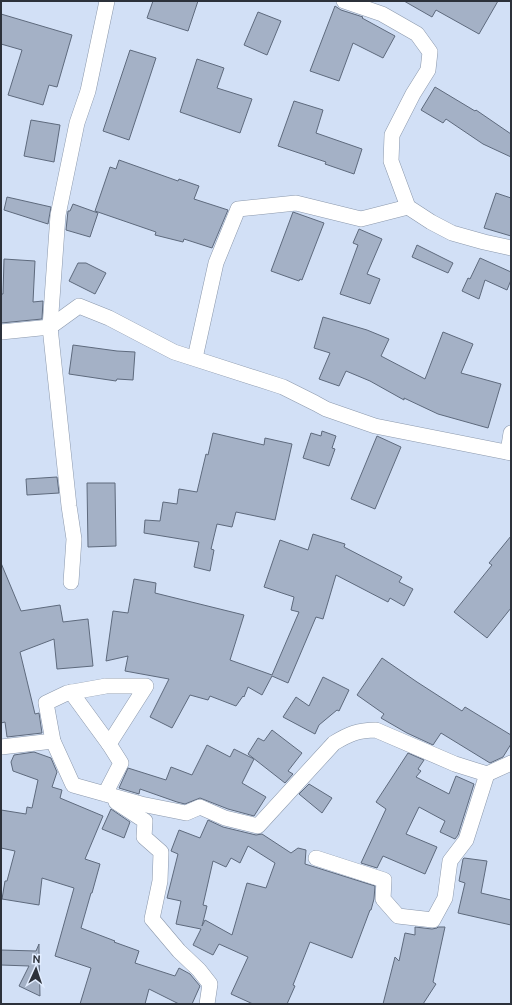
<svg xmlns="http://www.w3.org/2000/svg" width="512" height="1005" font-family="Ubuntu,sans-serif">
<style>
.building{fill:#a4b1c6;stroke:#5e6a7d;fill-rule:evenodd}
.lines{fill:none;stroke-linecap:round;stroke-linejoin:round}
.minor-casing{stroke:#8b98ac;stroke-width:16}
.minor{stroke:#fff;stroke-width:15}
</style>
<rect width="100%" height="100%" fill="#d2e0f6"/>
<g class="building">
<polygon points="153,1 198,1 188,31 147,18"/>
<polygon points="404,1 498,1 479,34 436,10 432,17"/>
<polygon points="335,6 341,10 363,17 362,18 395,36 383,58 353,43 339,81 310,71"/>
<polygon points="258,12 281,21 267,55 244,45"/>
<polygon points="1,14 72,35 57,87 49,85 43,105 8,95 22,50 1,44"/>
<polygon points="130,50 156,58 129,140 103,131"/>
<polygon points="197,59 224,68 217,88 252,99 240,133 180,112"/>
<polygon points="435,87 475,111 476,110 511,134 511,157 483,144 446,119 443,123 421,110"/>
<polygon points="294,101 323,110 316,133 362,149 354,174 325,164 326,162 278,146"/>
<polygon points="31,120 60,125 54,162 24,156"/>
<polygon points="119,160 178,181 179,179 199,186 194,199 228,210 212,248 184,239 183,242 155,235 156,232 95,211 110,167 116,169"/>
<polygon points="496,193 511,198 511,236 484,228"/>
<polygon points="7,197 51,207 48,224 4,210"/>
<polygon points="73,204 98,213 90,237 66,230 68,211 70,211"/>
<polygon points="293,212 324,223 302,280 300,279 299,281 271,271"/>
<polygon points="359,229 382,239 367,274 380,279 370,304 340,294 358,245 353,243"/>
<polygon points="417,245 453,263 448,273 412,257"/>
<polygon points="480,258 511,272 511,280 507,290 485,280 479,299 462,291 468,278 470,279"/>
<polygon points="4,259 35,261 33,302 43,301 42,319 1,323 1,294 3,294"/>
<polygon points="78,263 86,263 106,273 95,294 69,281"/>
<polygon points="323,317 367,330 389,339 381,356 425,379 443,332 473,344 461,373 501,384 488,428 438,414 404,398 404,400 370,381 346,371 339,386 319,379 330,353 314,348"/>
<polygon points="73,345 117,351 135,352 133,380 117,379 116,381 69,374"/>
<polygon points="322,431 336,436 332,448 335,449 329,466 303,458 311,433 321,436"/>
<polygon points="213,433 264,445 265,438 292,444 275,520 236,512 232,527 217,524 211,549 214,550 210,571 194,567 199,542 144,533 145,520 160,521 163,502 177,504 179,489 197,492 206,454 208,455"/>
<polygon points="377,436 401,447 375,509 351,499"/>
<polygon points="57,477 59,493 27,495 26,479"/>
<polygon points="87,483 115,483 116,546 88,547"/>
<polygon points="313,534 345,544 344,547 402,577 399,582 413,589 404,606 390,598 388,602 336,575 323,619 316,617 288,683 272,676 262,695 248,687 244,697 243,696 236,706 210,696 208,700 190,695 172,728 150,717 169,679 125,671 128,656 106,661 113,611 128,613 134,579 156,583 155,593 244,615 230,660 272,675 299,612 291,610 294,597 264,587 280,540 308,550"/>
<polygon points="511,536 511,608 487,638 454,612 492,565 489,563"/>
<polygon points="1,563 21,611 60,605 63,622 88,619 93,666 57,669 54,639 20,652 35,714 39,713 42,733 7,737 5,722 1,723"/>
<polygon points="382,658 417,682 462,711 465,707 511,735 511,744 503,757 490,763 441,733 433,745 407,733 381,718 384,714 357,695"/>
<polygon points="323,677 349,690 339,711 337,710 319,725 315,734 283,717 296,697 309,706"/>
<polygon points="272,730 302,753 288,771 293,774 285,783 248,754 258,738 264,741"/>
<polygon points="207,745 230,757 234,749 254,759 242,783 266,797 254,816 228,809 200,798 185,804 177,802 140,789 139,794 119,788 128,768 166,780 171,767 192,775"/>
<polygon points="34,752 51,758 57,772 52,787 62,790 60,798 103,816 85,859 100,864 92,893 91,893 81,928 115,941 114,942 139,951 135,963 175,976 179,968 190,974 200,986 192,1004 179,1004 149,989 145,1004 80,1004 91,968 55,956 74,888 42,878 39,905 2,899 5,881 7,881 15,851 1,848 1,810 26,814 27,807 32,808 38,780 13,771 11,762 14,755"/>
<polygon points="408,753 424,760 418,769 421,771 416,777 449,794 456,776 474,784 458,835 455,839 440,832 445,821 419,807 406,834 437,847 425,874 383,856 377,868 361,863 386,809 376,802"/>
<polygon points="309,784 332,798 322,813 299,794"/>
<polygon points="111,809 130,822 124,838 102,829"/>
<path d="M208,820L223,827L256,835L262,834L291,853L298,848L306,850L305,864L375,886L374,899L371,910H370L352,958L310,942L293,985L295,986L287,1004H253L231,994L248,957L219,944L213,955L193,945L201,929L176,924L181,901L167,898L178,854L171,851L179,830L200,838ZM248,846L275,863L266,888L247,883L232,935L205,920L202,926L207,906L203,905L213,861L226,867L231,858L240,863Z"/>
<polygon points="464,858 487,861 481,893 511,900 511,925 458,913 465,883 459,881 463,859"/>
<polygon points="415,927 432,929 437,928 438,927 445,927 433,982 436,984 423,1004 383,1004 395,957 399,961 405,933 415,935"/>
<polygon points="39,944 39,951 40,996 19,986 29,966 1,965 1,950 36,951"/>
</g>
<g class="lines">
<defs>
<g id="minor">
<polyline points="344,1 382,14 417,34 430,52 428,70 413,94 392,135 391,161 408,207 431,222 452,233 484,242 511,248"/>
<polyline points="1,332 50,327 79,306 109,318 174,352 283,387 315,403 326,409 375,426 511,453"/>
<polyline points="195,358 216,263 238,209 296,203 361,219 408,207"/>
<polyline points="508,452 511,433"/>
<polyline points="71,582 74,539 69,506 50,327 58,215 77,123 88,91 107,1"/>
<polyline points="71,692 109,744"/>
<polyline points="1,747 53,741"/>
<path d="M105,794L121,763L109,744L146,686H106L67,693L46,703L53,741L73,785L141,804L186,813L200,807L225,818L258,826L334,743C349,734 358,730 376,730L455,764L487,774L511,763"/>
<polyline points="116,802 145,821 144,837 161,852 160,881 152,919 179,951 199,970 210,984 207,1004"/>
<polyline points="316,858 384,880 383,899 398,916 433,920 445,898 450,861 466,840 487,774"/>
</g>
</defs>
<use href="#minor" class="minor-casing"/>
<use href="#minor" class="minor"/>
</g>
<rect width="512" height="1005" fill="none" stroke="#2c313a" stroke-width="4"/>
<g transform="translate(36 969) rotate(3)" stroke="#e2edff" stroke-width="3" paint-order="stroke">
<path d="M0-3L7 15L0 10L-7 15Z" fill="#2c313a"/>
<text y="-6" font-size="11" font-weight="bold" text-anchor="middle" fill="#2c313a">N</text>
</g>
</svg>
